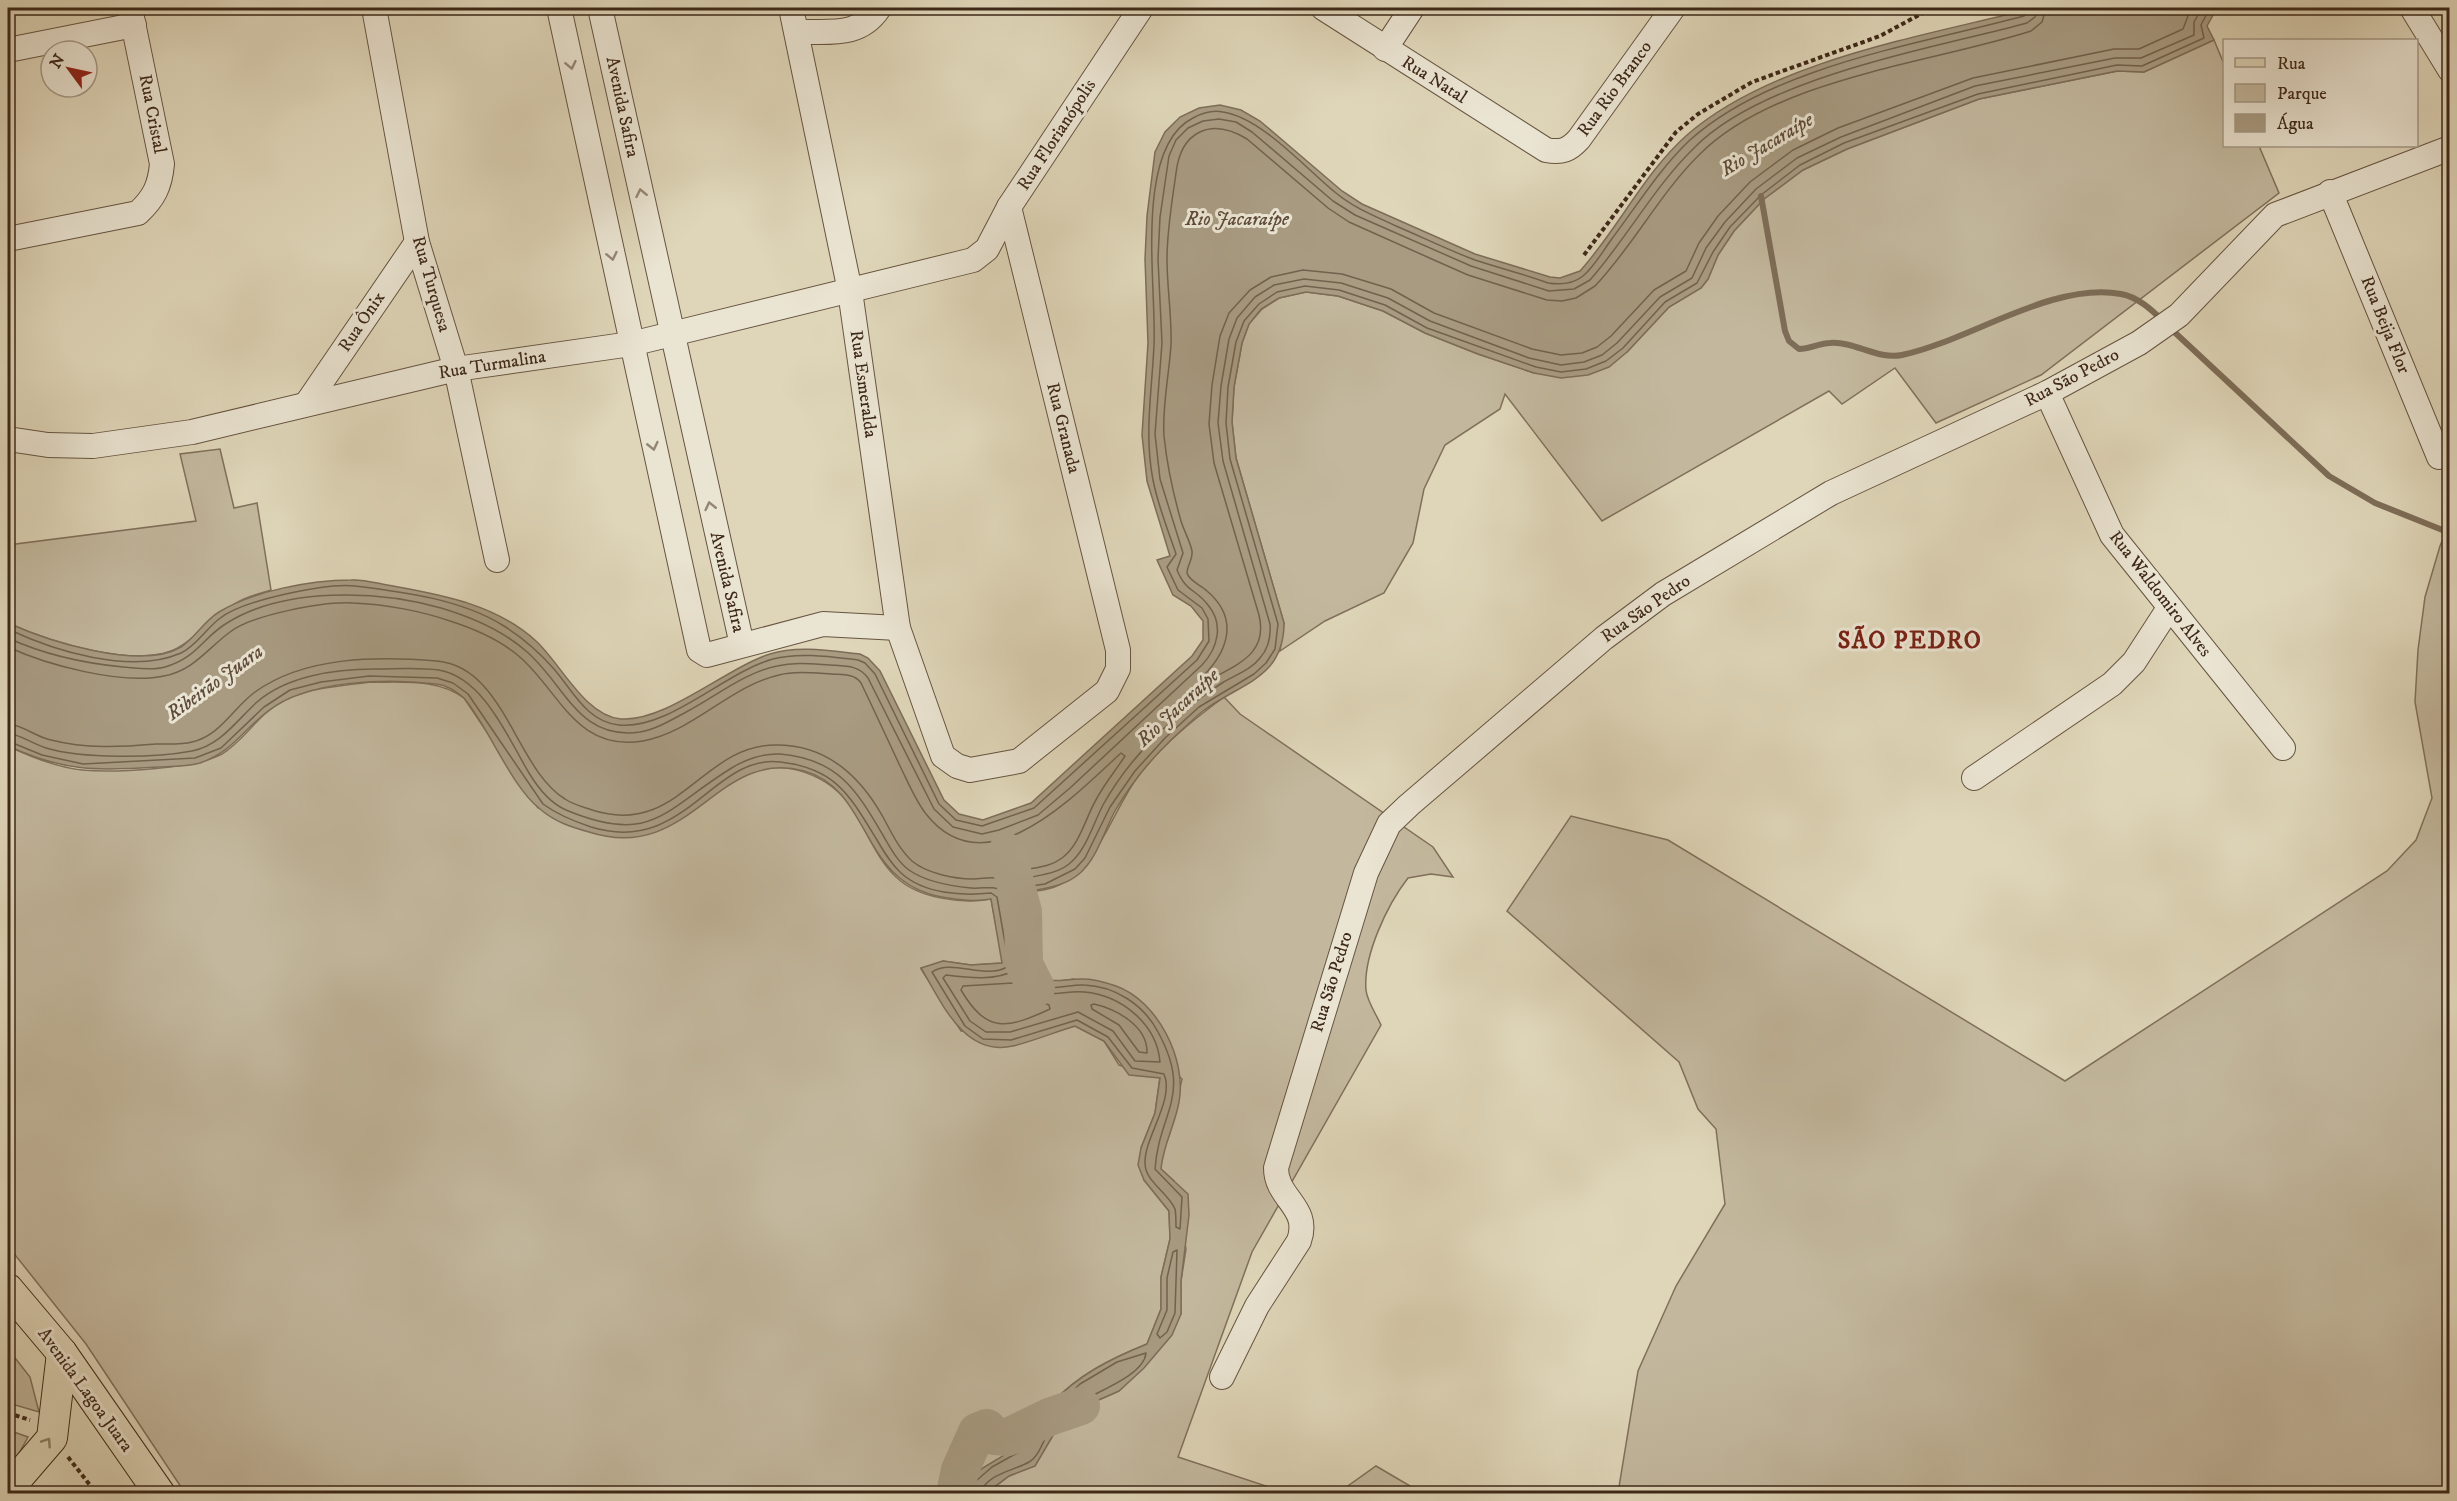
<svg xmlns="http://www.w3.org/2000/svg" width="2457" height="1501" font-family="'IM FELL DW Pica',serif">
<style>
.green{fill:#c3b89e;stroke:#80705b;stroke-width:1.5}
.water{fill:#a89b82;stroke:#7d6d58;stroke-width:1.5}
.lines{fill:none;stroke-linecap:round;stroke-linejoin:round}
.shore{stroke:#72624d;stroke-width:1.5}
.stream{stroke:#7d6d58;stroke-width:6}
.river{stroke:#a89b82;stroke-width:38}
.minor-casing{stroke:#665440;stroke-width:26}
.major-casing{stroke:#3d2818;stroke-width:32}
.path{stroke:#3d2818;stroke-width:4;stroke-dasharray:4.5 3;stroke-linecap:butt}
.minor{stroke:#eae4d2;stroke-width:24}
.major{stroke:#dfd6b9;stroke-width:30}
.oneway{stroke:#948675}
.oneway2{stroke:#8e7f68}
.labels{text-anchor:middle;dominant-baseline:central;stroke-width:6;stroke-linejoin:round;paint-order:stroke}
.street-label{font-size:18px;fill:#3d2818;stroke:#eae4d2}
.water-label{font-size:20px;font-style:italic;fill:#5d4a38;stroke:#eae4d2}
.district-label{font-size:24px;font-weight:bold;letter-spacing:1.5px;fill:#7a1f14;stroke:#eae4d2}
</style>
<rect width="100%" height="100%" fill="#dfd6b9"/>
<filter id="stains"><feTurbulence type="fractalNoise" baseFrequency=".00333" numOctaves="4"/><feColorMatrix values="0 0 0 0 .2 0 0 0 0 .09 0 0 0 0 .02 0 0 0 .5 -.17"/></filter>
<radialGradient id="worn" r=".72"><stop offset=".6" stop-color="#630" stop-opacity="0"/><stop offset="1" stop-color="#630" stop-opacity=".3"/></radialGradient>
<g class="green">
<polygon points="2214,40 2224,64 2224,146 2259,146 2279,193 2041,375 1936,423 1895,368 1842,404 1829,391 1602,521 1505,394 1500,409 1445,445 1424,489 1413,543 1384,593 1325,621 1280,651 1284,623 1236,458 1232,422 1234,387 1242,343 1249,324 1262,309 1279,298 1306,292 1338,296 1383,311 1425,333 1478,354 1534,373 1627,352 1669,307 1701,288 1708,279 1718,255 1734,231 1764,199 1803,170 1847,149 1979,99 2118,71 2144,72"/>
<path d="M220,449L234,508L257,503L271,590C262,593 253,595 244,599C221,609 203,632 181,646C142,672 47,641 8,623V545L196,521L180,454Z"/>
<polygon points="2449,525 2449,1493 1618,1493 1638,1371 1676,1286 1725,1204 1716,1129 1698,1109 1679,1062 1507,911 1571,816 1668,840 2065,1081 2387,871 2416,840 2432,798 2415,702 2418,650 2425,597 2440,546"/>
<path d="M370,682C402,683 437,678 464,698L538,808L724,788C731,784 739,777 747,774C785,757 830,776 852,808C867,831 876,858 896,877C919,899 962,904 991,899L1003,963L971,965L943,961L921,969L961,1031L1046,1034L1075,1026L1104,1041L1119,1065L1160,1077L1155,1113L1141,1148L1144,1180L1169,1211L1170,1239L1161,1277V1309L1147,1344C1110,1359 1078,1375 1051,1404C1038,1418 1027,1439 1012,1450C992,1464 969,1473 954,1493H185L86,1344L8,1246V746C31,757 55,767 82,770C114,773 194,769 222,754C239,744 251,726 266,713C294,688 334,687 370,682Z"/>
<path d="M1224,697L1240,714L1433,847L1453,877L1431,874L1408,878C1387,905 1363,956 1366,990C1367,1001 1376,1014 1381,1025L1252,1252L1178,1457L1287,1493L986,1494L1009,1476L1035,1466L1059,1425L1085,1406L1119,1391L1181,1314V1281L1186,1249L1174,1181L1161,1169L1162,1153L1170,1133L1182,1079L1074,979L1052,982L1036,976L1021,937L1018,893C1034,891 1049,891 1063,883C1097,867 1115,806 1139,775C1163,744 1193,720 1224,697Z"/>
<polygon points="8,1349 30,1377 39,1412 8,1403"/>
<polygon points="8,1430 28,1437 13,1464 8,1464"/>
<polygon points="1376,1466 1422,1493 1338,1493"/>
</g>
<path class="water" d="M2034,8H2217L2207,26L2214,40L2144,72L2117,71L1979,99L1847,149L1803,170L1764,199L1734,231L1718,255L1708,279L1701,288L1669,307L1627,352L1609,367L1588,375L1561,378L1534,373L1478,354L1425,333L1383,311L1338,296L1306,292L1279,298L1261,309L1249,324L1242,343L1234,387L1232,422L1236,458L1284,623C1284,679 1240,683 1203,711C1192,720 1182,730 1172,739C1150,760 1130,785 1115,811C1104,831 1097,859 1079,874C1061,889 1039,888 1019,894L1021,937L1036,976C1058,985 1063,978 1085,979C1094,979 1107,983 1116,986C1158,1001 1187,1060 1179,1102C1175,1125 1163,1145 1161,1169L1188,1194L1189,1215L1181,1281V1314L1172,1335L1144,1368L1119,1391L1085,1406L1059,1425L1035,1466L1009,1476L986,1493H954C969,1473 992,1464 1012,1450C1027,1439 1038,1418 1051,1404C1078,1375 1110,1359 1147,1344L1161,1309V1277L1170,1239L1169,1211L1144,1180L1138,1165L1141,1148L1155,1113L1160,1078L1129,1075L1104,1041L1075,1026C1055,1032 1034,1041 1013,1046C964,1057 942,1003 921,968L943,961L971,965L1002,963L991,899C974,902 960,900 942,897C858,882 873,790 804,771C716,747 691,865 589,832C571,827 555,822 540,809C510,785 490,729 464,698C455,691 447,685 436,684C387,678 307,680 268,711C242,731 232,752 200,763C187,767 172,766 159,767C97,771 65,772 8,746V623C48,641 140,671 181,647C195,638 204,621 219,612C253,591 311,580 351,580C364,579 379,584 393,586C443,595 497,605 536,641C561,664 585,716 621,719C666,722 726,668 770,654C797,645 832,651 860,654L868,658L880,671L944,800L959,814L983,820L1031,803L1192,656L1203,640V621L1191,606L1173,595L1157,560L1170,556L1147,481L1142,435L1148,343L1145,259L1147,216L1155,152L1165,132L1180,117L1199,108L1220,105L1241,110L1260,121L1342,191L1362,204L1475,254L1550,277L1560,278L1580,271C1618,229 1644,173 1687,135C1773,60 1925,36 2034,8Z"/>
<g class="lines">
<g class="shore">
<path d="M2046,8L2042,22L2031,31C1932,63 1776,78 1700,154C1660,193 1634,245 1595,286L1576,298L1562,301L1547,300L1468,275L1434,260L1349,222L1328,208L1247,139C1211,117 1181,131 1176,173C1172,202 1167,230 1167,259C1167,288 1172,317 1171,345C1169,376 1162,406 1164,436C1167,465 1173,493 1181,521C1184,531 1190,541 1192,551C1193,559 1187,566 1187,573C1189,581 1201,585 1207,591C1241,620 1227,654 1199,680V684H1203C1233,665 1269,657 1259,615L1214,463L1209,424L1212,385L1220,336L1229,313L1250,290L1271,277L1303,270L1342,274L1391,289L1434,313L1532,349L1561,355L1582,353L1597,347L1611,336L1654,290L1686,271L1699,243L1718,216L1750,182L1793,150L1838,128L1973,78L2114,49H2139L2183,29L2191,8"/>
<path d="M8,629C54,651 131,675 181,653C196,646 206,629 219,619C242,600 326,583 355,586C404,592 461,599 504,626C523,638 539,652 554,669C573,691 587,722 619,725C669,730 725,672 773,659C799,652 832,657 858,660L865,663L875,674L939,804L956,820L982,826L1034,808L1197,660L1209,641L1208,619L1202,608L1178,590L1167,567L1176,554C1168,530 1158,506 1153,480C1144,434 1152,391 1154,345C1157,288 1133,148 1193,118C1202,113 1213,110 1223,112C1262,118 1305,168 1336,193C1354,208 1375,216 1396,226C1422,237 1448,250 1475,260C1499,268 1524,274 1548,283C1561,285 1573,284 1583,276C1594,267 1603,251 1611,240C1636,207 1660,168 1690,140C1772,66 1920,44 2024,16L2029,8"/>
<path d="M8,638C45,655 81,663 123,667C136,668 152,671 165,667C198,657 202,638 227,623C284,587 378,590 441,608C471,617 502,630 526,651C565,684 578,741 640,732C657,729 673,719 688,711C716,696 746,672 777,666C795,662 812,664 830,665C845,666 859,665 868,678L934,809L953,827L982,834L999,830L1038,815L1070,788L1202,665C1218,648 1224,624 1208,605C1196,589 1186,592 1177,570L1183,553L1160,479L1155,434L1162,343L1158,259L1160,217L1169,156L1176,140L1188,128L1203,121L1219,119L1236,122L1252,132L1333,201L1355,215L1471,266L1549,291L1574,289L1590,280C1627,238 1654,187 1694,148C1763,77 1931,49 2027,23L2035,17L2037,8"/>
<path d="M8,647C47,665 121,685 164,676C194,670 207,649 230,632C252,615 324,601 353,603C384,604 421,611 450,621C475,629 501,640 521,658C561,694 577,752 643,741C693,732 730,686 779,675C795,671 814,673 831,674C841,675 854,673 861,683C874,710 887,738 900,766C908,782 915,800 926,814C986,890 1074,796 1121,753L1125,756C1116,770 1105,783 1097,798C1086,816 1080,845 1062,858C1044,872 1019,865 1002,879C991,876 983,879 973,879C954,879 926,873 912,861C899,849 891,832 883,817C860,776 827,745 777,745C701,744 679,838 592,810C583,807 572,804 565,799C515,768 505,667 437,661C378,656 305,656 255,692C233,708 220,736 192,742C181,745 168,744 156,744C121,747 86,749 51,740C36,737 23,725 8,724"/>
<path d="M8,733C21,735 33,744 46,748C82,759 155,758 192,751C220,746 237,720 257,702C287,676 335,669 374,669C394,669 418,667 439,670C484,678 508,738 529,773C538,788 550,803 566,810C652,846 664,810 730,769C744,760 763,753 780,754C839,759 857,791 884,837C891,849 898,862 909,870C926,882 950,886 971,888C984,889 991,885 1004,891C1019,872 1049,880 1069,864C1086,851 1093,824 1103,805C1118,778 1139,752 1162,730C1181,712 1200,697 1222,683C1235,675 1251,670 1260,658C1269,648 1271,637 1270,624L1223,461L1218,423L1221,386L1229,339L1237,318L1255,297L1274,285L1304,279L1341,283L1388,298L1430,321L1529,358L1561,365L1584,362L1602,355L1617,343L1660,297L1692,278L1706,248L1725,222L1756,189L1797,158L1841,137L1975,86L2115,58H2141L2194,35V22L2202,8"/>
<path d="M8,741L42,755L83,764L195,758L221,748L264,707L290,690L321,682L369,676L437,678L453,683L468,694L543,804C558,815 573,821 591,827C685,856 712,754 780,762C836,768 850,796 877,840C884,852 891,864 901,873C924,894 962,896 991,893L997,897L1008,960L1007,967C985,980 952,958 932,972L965,1026L983,1039L1011,1040L1077,1020L1108,1037L1132,1068L1164,1074C1175,1099 1144,1138 1145,1163C1145,1182 1168,1192 1175,1209C1176,1214 1176,1222 1176,1227L1180,1229L1182,1197L1155,1169C1159,1111 1193,1096 1158,1032C1144,1005 1115,986 1084,985C1067,984 1045,994 1031,980C1019,967 1015,940 1014,923C1014,913 1009,895 1017,888L1045,884L1075,869L1085,858L1110,807L1135,771L1165,738L1199,707L1254,674L1266,663L1275,649L1278,624L1230,459L1226,423L1228,387L1236,342L1244,321L1259,304L1277,292L1305,286L1339,290L1385,305L1427,328L1536,367L1561,372L1586,369L1606,361L1623,348L1665,302L1697,283L1713,252L1730,227L1761,195L1800,165L1844,143L1978,94L2117,65L2142,66L2204,38L2201,25L2210,8"/>
<path d="M1016,970C1021,975 1023,984 1030,988C1049,999 1064,990 1084,992C1121,995 1157,1024 1160,1062L1135,1061L1113,1031L1078,1012L1010,1032H986L970,1021L943,978L946,975C970,978 995,981 1016,970Z"/>
<path d="M1013,983L1025,995L1049,1005L1050,1009C1007,1029 987,1034 961,990L963,986Z"/>
<path d="M1094,1004C1116,1009 1148,1026 1147,1053L1139,1052L1119,1025L1092,1009L1091,1005Z"/>
<polygon points="1177,1250 1175,1313 1167,1332 1160,1338 1157,1334 1167,1310 1167,1278 1173,1252"/>
<path d="M961,1494L992,1467L1017,1453L1054,1409L1080,1384L1117,1362L1146,1353C1144,1375 1099,1391 1082,1401C1073,1406 1059,1415 1053,1423C1045,1434 1041,1455 1029,1462C1016,1470 983,1475 981,1494"/>
</g>
<g class="stream">
<path d="M1761,196L1785,331L1789,341L1799,349C1810,349 1820,343 1830,343C1855,341 1877,360 1902,355C1969,341 2053,281 2121,294C2138,297 2152,310 2163,321"/>
<polyline points="2170,328 2329,476 2375,503 2450,533"/>
</g>
<g class="river">
<polyline points="1007,852 1023,912 1024,964 1036,988"/>
<polyline points="955,1494 960,1470 977,1432 987,1428 994,1436 1008,1437 1049,1417 1081,1406"/>
</g>
<defs>
<g id="minor">
<polyline points="374,8 417,242 456,369 497,560"/>
<polyline points="559,8 699,650 707,655 823,624 898,628"/>
<polyline points="600,8 742,645"/>
<polyline points="791,8 850,291 898,628 943,756 957,766 970,770 1019,761 1107,691 1118,669 1118,650 1009,207"/>
<path d="M1323,8L1546,150C1562,153 1569,150 1579,139L1673,8"/>
<polyline points="2412,8 2450,70"/>
<path d="M797,32C829,31 859,38 879,8"/>
<polyline points="1385,49 1412,8"/>
<polyline points="8,50 134,25"/>
<polyline points="2330,192 2439,457"/>
<path d="M8,239L138,213C154,198 160,186 162,164L130,8"/>
<polyline points="2047,393 2112,535 2283,748"/>
<polyline points="307,403 417,242"/>
<polyline points="8,439 48,445 93,446 192,432 456,369 631,344 973,260 987,249 1009,207 1141,8"/>
<polyline points="1974,778 2112,684 2134,662 2169,608"/>
<path d="M1222,1377L1257,1306L1299,1241C1311,1207 1276,1199 1276,1168L1366,873L1389,824L1409,805L1604,638L1663,594L1831,493L2047,393L2139,343L2179,315L2275,215L2450,148"/>
</g>
<g id="major">
<polyline points="8,1289 62,1353 160,1494"/>
<polyline points="8,1484 15,1481 52,1438 62,1353"/>
</g>
</defs>
<use href="#minor" class="minor-casing"/>
<use href="#major" class="major-casing"/>
<g class="path">
<polyline points="1584,255 1676,132 1698,114 1752,82 1880,36 1932,8"/>
<polyline points="8,1413 30,1420"/>
<polyline points="68,1457 97,1494"/>
</g>
<use href="#minor" class="minor"/>
<use href="#major" class="major"/>
</g>
<defs><path id="oneway-chevron" d="M-2-3.5L2.5 0L-2 3.5" fill="none" stroke-width="1.6" stroke-linecap="round" stroke-linejoin="round" transform="scale(1.5)"/></defs>
<g class="oneway">
<use href="#oneway-chevron" transform="translate(571 65) rotate(78)"/>
<use href="#oneway-chevron" transform="translate(641 193) rotate(-102)"/>
<use href="#oneway-chevron" transform="translate(612 256) rotate(78)"/>
<use href="#oneway-chevron" transform="translate(653 446) rotate(77)"/>
<use href="#oneway-chevron" transform="translate(710 506) rotate(-103)"/>
</g>
<use class="oneway2" href="#oneway-chevron" transform="translate(47 1442) rotate(-56)"/>
<g class="labels">
<g class="street-label">
<text transform="translate(1434 80) rotate(32)">Rua Natal</text>
<text transform="translate(1615 89) rotate(-54)">Rua Rio Branco</text>
<text transform="translate(622 107) rotate(78)">Avenida Safira</text>
<text transform="translate(152 114) rotate(79)">Rua Cristal</text>
<text transform="translate(1057 135) rotate(-57)">Rua Florianópolis</text>
<text transform="translate(431 284) rotate(74)">Rua Turquesa</text>
<text transform="translate(362 322) rotate(-56)">Rua Ônix</text>
<text transform="translate(2385 325) rotate(68)">Rua Beija Flor</text>
<text transform="translate(492 365) rotate(-9)">Rua Turmalina</text>
<text transform="translate(2072 378) rotate(-28)">Rua São Pedro</text>
<text transform="translate(863 384) rotate(82)">Rua Esmeralda</text>
<text transform="translate(1063 428) rotate(76)">Rua Granada</text>
<text transform="translate(727 582) rotate(77)">Avenida Safira</text>
<text transform="translate(2160 594) rotate(52)">Rua Waldomiro Alves</text>
<text transform="translate(1646 609) rotate(-35)">Rua São Pedro</text>
<text transform="translate(1332 982) rotate(-73)">Rua São Pedro</text>
<text transform="translate(85 1390) rotate(54)">Avenida Lagoa Juara</text>
</g>
<g class="water-label">
<text transform="translate(1767 145) rotate(-31)">Rio Jacaraípe</text>
<text x="1237" y="219">Rio Jacaraípe</text>
<text transform="translate(215 683) rotate(-36)">Ribeirão Juara</text>
<text transform="translate(1178 708) rotate(-43)">Rio Jacaraípe</text>
</g>
<g class="district-label">
<text x="1910" y="641">SÃO PEDRO</text>
</g>
</g>
<rect width="2457" height="1501" fill="none" stroke="#dfd6b9" stroke-width="30"/>
<rect x="9" y="9" width="2439" height="1483" fill="none" stroke="#3d2818" stroke-width="3"/>
<rect x="15" y="15" width="2427" height="1471" fill="none" stroke="#3d2818" stroke-width="1.5"/>
<rect x="2223" y="39" width="195" height="108" fill="#eae4d2" stroke="#a59988" stroke-width="1.5"/>
<rect x="2235" y="58" width="30" height="9" fill="#dfd6b9" stroke="#a59988" stroke-width="1.5"/>
<text x="2277" y="69" font-size="18" fill="#3d2818">Rua</text>
<rect x="2235" y="84" width="30" height="18" fill="#c3b89e" stroke="#a59988" stroke-width="1.5"/>
<text x="2277" y="99" font-size="18" fill="#3d2818">Parque</text>
<rect x="2235" y="114" width="30" height="18" fill="#a89b82" stroke="#a59988" stroke-width="1.5"/>
<text x="2277" y="129" font-size="18" fill="#3d2818">Água</text>
<g transform="translate(69 69) rotate(303)"><circle r="28" fill="#eae4d2" stroke="#a59988" stroke-width="1.5"/>
<path d="M0-4.5L10 22L0 15L-10 22Z" fill="#8f2418"/>
<text y="-9" font-size="16" font-weight="bold" text-anchor="middle" fill="#3d2818">N</text>
</g>
<rect width="100%" height="100%" filter="url(#stains)"/>
<rect width="100%" height="100%" fill="url(#worn)"/>
</svg>
